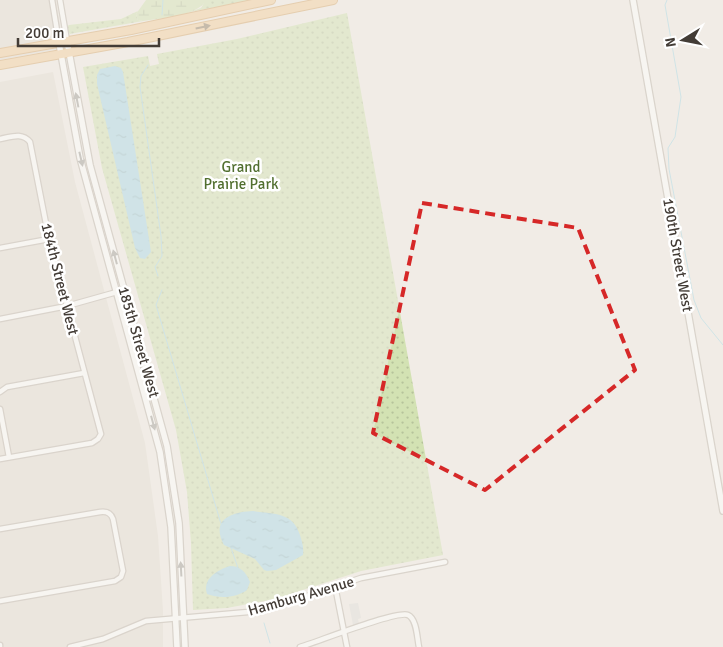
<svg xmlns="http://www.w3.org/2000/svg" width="723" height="647" font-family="Signika,sans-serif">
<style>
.residential{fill:#e5ddd5}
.grass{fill:url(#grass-dots)}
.wetland{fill:url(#wetland-marsh)}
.parking{fill:#e0dddb}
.water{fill:url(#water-ripples)}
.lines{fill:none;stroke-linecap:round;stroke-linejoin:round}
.stream{stroke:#a8d8e8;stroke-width:1}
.minor-casing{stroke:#bfb6ad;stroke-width:7}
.tertiary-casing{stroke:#bfb6ad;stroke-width:8}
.primary-casing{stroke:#d7a86e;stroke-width:10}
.minor{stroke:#fff;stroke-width:4.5}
.tertiary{stroke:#fff;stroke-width:5.5}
.primary{stroke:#f4ce9d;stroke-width:8}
.oneway{fill:#937e64}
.oneway2{fill:#a19e9a}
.marked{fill:none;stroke:#d62828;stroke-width:4;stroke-dasharray:10 6;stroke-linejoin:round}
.labels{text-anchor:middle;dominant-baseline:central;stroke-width:5;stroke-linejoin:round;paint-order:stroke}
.park-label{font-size:15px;fill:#516f2f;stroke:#fff}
.street-label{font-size:15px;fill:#433c36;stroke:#fff}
</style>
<defs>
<pattern id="grass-dots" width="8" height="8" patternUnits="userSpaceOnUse" patternTransform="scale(1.25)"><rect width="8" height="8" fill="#d3e2b3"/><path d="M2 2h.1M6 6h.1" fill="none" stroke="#b6c39b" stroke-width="1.8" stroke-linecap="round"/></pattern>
<pattern id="wetland-marsh" width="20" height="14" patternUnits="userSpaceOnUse" patternTransform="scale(1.25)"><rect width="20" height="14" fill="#d3e2b3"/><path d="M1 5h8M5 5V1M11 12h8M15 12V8" fill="none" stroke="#b6c39b"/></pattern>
<pattern id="water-ripples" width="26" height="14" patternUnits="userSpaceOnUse" patternTransform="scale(1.25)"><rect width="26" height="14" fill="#a8d8e8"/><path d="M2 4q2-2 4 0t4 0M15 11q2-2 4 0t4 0" fill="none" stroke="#92bac8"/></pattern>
</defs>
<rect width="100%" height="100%" fill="#f1ece6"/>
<g class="residential">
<polygon points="0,0 56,0 64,48 0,60"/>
<polygon points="53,72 75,182 145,443 158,536 163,611 163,647 0,647 0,82"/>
</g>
<g class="grass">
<polygon points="204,0 253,0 190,12 201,8 204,3"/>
<polygon points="138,11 136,14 138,20 143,21 75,33 70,34 66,29 67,26 69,25 121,19"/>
<polygon points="347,13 443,555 361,571 275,599 227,608 193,610 191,543 187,492 176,430 102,168 83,67 148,56 150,66 159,64 157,54 237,39"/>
</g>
<path class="wetland" d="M146,0H204L205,2C194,17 160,18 143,21L138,20L136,14Z"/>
<polygon class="parking" points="358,603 361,618 358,619 359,624 353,625 349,604"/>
<g class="water">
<polygon points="115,66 121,68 123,72 151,252 145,259 140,258 135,248 97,84 97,75 100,69"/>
<path d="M253,511C274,514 293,512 300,535C302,542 304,547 303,555L276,570L267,571L264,570L255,559L224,545C210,519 232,512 253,511Z"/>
<path d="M230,566C240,566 246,572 250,582L247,590C236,598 220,599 207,594C202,579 217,570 230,566Z"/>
</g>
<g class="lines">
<g class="stream">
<polyline points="667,0 665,5 681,97 675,137 668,148 669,169 694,300 701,318 723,345"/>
<polyline points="162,15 163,0"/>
<polyline points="148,65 141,76 140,87 161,236 162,256 155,267 158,276"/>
<polyline points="162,290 156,305 221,524"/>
<polyline points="231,548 238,568"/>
<polyline points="264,623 270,643"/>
</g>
<defs>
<g id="minor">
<polyline points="52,0 59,43"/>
<polyline points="60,0 67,41"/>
<path d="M0,139C11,137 22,132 30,142L49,239L101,434L98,439L92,443L0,459"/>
<polyline points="0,248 49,239"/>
<polyline points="0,319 67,306 124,290"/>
<polyline points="0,392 7,387 84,373"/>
<polyline points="0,409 9,457"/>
<path d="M0,529L100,512C107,511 111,513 113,519L123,571L121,577L115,581L0,601"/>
<polyline points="335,586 347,647"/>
<polyline points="0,645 0,647"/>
<polyline points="70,647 103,639 146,621 248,612 286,603 361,578 445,562"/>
<path d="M300,647C317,642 397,610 408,615C417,619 417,638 419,647"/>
</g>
<g id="tertiary">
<polyline points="633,0 723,511"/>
<polyline points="67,41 90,165 167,446 179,523 185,647"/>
<polyline points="59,43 80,158 160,452 171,527 177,647"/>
</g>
<g id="primary">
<polyline points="0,53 131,30 271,0"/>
<polyline points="0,65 128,42 333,0"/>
</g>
</defs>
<use href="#minor" class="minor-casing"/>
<use href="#tertiary" class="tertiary-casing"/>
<use href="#primary" class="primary-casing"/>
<use href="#minor" class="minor"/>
<use href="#tertiary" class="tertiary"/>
<use href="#primary" class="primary"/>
</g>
<defs><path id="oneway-solid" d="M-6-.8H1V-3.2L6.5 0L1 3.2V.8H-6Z" transform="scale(1.25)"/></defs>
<use class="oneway" href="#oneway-solid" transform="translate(203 27) rotate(-12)"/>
<g class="oneway2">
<use href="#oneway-solid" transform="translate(77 100) rotate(-101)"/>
<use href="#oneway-solid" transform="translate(81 159) rotate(77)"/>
<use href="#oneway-solid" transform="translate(115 257) rotate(-105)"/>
<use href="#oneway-solid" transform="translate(153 423) rotate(75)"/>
<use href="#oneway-solid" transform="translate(181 569) rotate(-93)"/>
</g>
<path d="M0 0H723V647H0ZM422,203L578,228L635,370L485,490L373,433Z" fill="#f1ece6" fill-opacity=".55" fill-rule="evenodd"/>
<path class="marked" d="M422,203L578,228L635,370L485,490L373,433Z"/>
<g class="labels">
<g class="park-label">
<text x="241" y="167">Grand<tspan x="241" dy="17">Prairie Park</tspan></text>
</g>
<g class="street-label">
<text transform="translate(678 255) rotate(80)">190th Street West</text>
<text transform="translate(60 279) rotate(76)">184th Street West</text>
<text transform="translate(139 342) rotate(74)">185th Street West</text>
<text transform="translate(301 596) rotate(-16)">Hamburg Avenue</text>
</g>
</g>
<g transform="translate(683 40) rotate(260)" stroke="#ffffff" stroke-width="4" paint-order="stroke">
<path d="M0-4L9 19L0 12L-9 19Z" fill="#433c36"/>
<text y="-8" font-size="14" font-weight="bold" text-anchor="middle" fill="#433c36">N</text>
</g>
<path d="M18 38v8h141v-8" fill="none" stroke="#433c36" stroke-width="2.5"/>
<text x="25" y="38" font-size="15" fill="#433c36" stroke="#ffffff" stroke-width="4" paint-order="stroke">200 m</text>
</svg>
